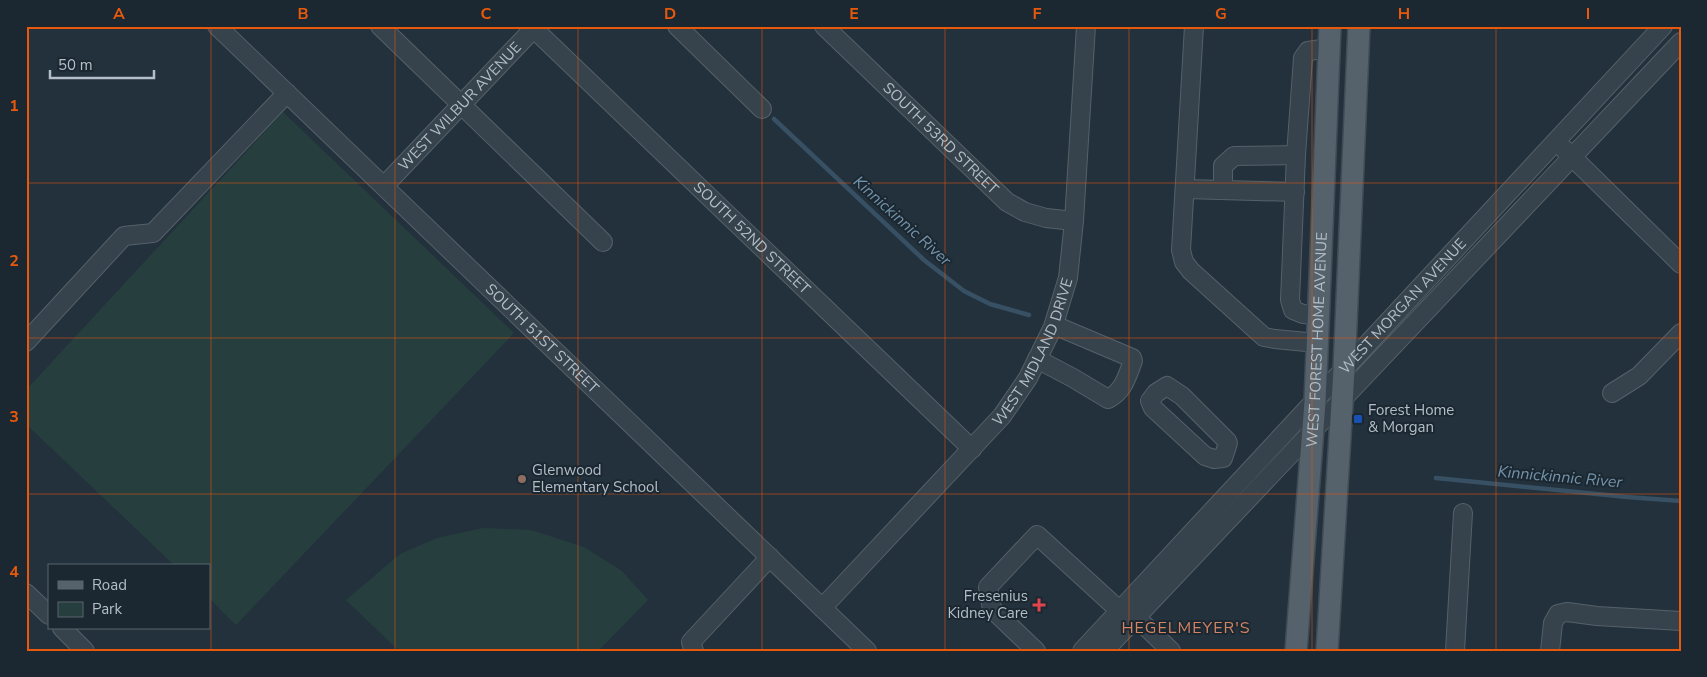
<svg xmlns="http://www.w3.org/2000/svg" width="1707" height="677" font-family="'Nunito Sans',sans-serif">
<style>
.green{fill:#263f3e}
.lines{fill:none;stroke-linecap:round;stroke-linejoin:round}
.stream{stroke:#375063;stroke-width:4.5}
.minor-casing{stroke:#55616a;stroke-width:20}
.major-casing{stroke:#404c55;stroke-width:24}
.minor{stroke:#37434c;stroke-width:18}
.major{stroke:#55626c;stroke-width:21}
.grid{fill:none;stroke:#e8590c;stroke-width:1;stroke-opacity:0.55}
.transit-dot{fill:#1a4fb4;stroke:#1c2831;stroke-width:2}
.education-dot{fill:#8d6e63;stroke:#1c2831;stroke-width:2}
.health-dot{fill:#e0444e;stroke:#1c2831;stroke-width:2}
.labels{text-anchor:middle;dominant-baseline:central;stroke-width:4;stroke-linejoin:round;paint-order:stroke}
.street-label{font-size:15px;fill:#b3bec8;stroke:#1c2831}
.poi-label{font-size:15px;fill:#b3bec8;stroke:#1c2831;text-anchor:start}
.water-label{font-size:16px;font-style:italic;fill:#7393aa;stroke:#1c2831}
.neighbourhood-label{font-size:16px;letter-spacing:1px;fill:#d38463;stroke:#1c2831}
.neatline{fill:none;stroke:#e8590c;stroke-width:2}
.grid-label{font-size:16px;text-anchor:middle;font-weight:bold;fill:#e8590c}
</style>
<rect width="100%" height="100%" fill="#23313c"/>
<g class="green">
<polygon points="283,112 514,333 236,625 209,598 209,566 175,566 26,424 26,390"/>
<polygon points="483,528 531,530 584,547 622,571 648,600 598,651 399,651 346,600 400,554 437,538"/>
</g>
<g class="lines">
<g class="stream">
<polyline points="774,119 924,260 964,291 990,304 1029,315"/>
<polyline points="1436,478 1627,497 1681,501"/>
</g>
<defs>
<g id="minor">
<path id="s1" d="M217,26L867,651"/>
<polyline points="380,26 603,242"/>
<path id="s2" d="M531,26L972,449"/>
<polyline points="677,26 762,109"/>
<path id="s3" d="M824,26L1007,202L1025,212L1046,218L1074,221"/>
<polyline points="1194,26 1181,250 1184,262 1191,271 1264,337 1275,339 1317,343"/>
<polyline points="1564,149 1681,264"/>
<path id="s4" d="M384,186L536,26"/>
<polyline points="1185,189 1295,192"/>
<polyline points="1223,190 1223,166 1234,156 1296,155"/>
<polyline points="1318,315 1303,314 1293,310 1290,300 1296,155 1303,58 1308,51 1329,48"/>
<polyline points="26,342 124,236 153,233 287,93"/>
<path d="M1037,359L1073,378L1108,399C1124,391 1127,376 1133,361L1132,358L1054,325"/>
<polygon points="1167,386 1182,396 1227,441 1228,443 1223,458 1214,459 1205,456 1153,408 1150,401 1156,393"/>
<polyline points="1612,393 1639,376 1681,333"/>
<polyline points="26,593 49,615"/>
<path id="s5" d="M822,608L1002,416L1028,378L1053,327L1068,278L1074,221L1086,26"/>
<polyline points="62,628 85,651"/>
<polyline points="694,651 691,642 770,557"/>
<polyline points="1036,651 992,609 988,587 1037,535 1119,610 1137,618 1171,651"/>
<path id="s6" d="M1082,651L1663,26"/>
<polyline points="1104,651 1681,42"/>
<polyline points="1455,651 1463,513"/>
<polyline points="1550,651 1553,623 1558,614 1567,612 1597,616 1681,621"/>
</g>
<g id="major">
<path id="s7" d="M1296,651L1315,402L1330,26"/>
<polyline points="1327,651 1344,370 1359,26"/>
</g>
</defs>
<use href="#minor" class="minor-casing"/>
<use href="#major" class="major-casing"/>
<use href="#minor" class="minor"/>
<use href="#major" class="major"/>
</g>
<path class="grid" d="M211,26V651M395,26V651M578,26V651M762,26V651M945,26V651M1129,26V651M1312,26V651M1496,26V651M26,183H1681M26,338H1681M26,494H1681"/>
<rect class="transit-dot" x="1353" y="414" width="10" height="10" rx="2.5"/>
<circle class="education-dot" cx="522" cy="479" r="5"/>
<path class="health-dot" d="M1036.5 597.5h5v5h5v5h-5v5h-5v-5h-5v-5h5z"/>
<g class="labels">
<g class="street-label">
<text stroke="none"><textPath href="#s4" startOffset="110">WEST WILBUR AVENUE</textPath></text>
<text stroke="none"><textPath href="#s3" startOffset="162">SOUTH 53RD STREET</textPath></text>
<text stroke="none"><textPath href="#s2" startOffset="306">SOUTH 52ND STREET</textPath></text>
<text stroke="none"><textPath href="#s6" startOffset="471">WEST MORGAN AVENUE</textPath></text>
<text stroke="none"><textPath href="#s1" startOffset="451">SOUTH 51ST STREET</textPath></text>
<text stroke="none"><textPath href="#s7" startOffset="312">WEST FOREST HOME AVENUE</textPath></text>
<text stroke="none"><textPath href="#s5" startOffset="335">WEST MIDLAND DRIVE</textPath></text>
</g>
<g class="poi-label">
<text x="1368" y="410">Forest Home<tspan x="1368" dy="17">&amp; Morgan</tspan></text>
<text x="532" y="470">Glenwood<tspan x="532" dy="17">Elementary School</tspan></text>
<text x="1028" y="596" text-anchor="end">Fresenius<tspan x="1028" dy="17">Kidney Care</tspan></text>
</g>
<g class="water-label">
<text transform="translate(902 221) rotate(42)">Kinnickinnic River</text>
<text transform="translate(1560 477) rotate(5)">Kinnickinnic River</text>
</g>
<g class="neighbourhood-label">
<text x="1186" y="628">HEGELMEYER'S</text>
</g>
</g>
<rect width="1707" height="677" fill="none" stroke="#1c2831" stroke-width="55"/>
<rect x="48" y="564" width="162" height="65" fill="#1c2831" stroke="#58646d"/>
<rect x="58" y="581" width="25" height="8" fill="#55626c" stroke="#58646d"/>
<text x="92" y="590" font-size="15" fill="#b3bec8">Road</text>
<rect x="58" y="602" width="25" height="15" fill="#263f3e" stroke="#58646d"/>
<text x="92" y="614" font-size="15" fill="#b3bec8">Park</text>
<path d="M50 70v8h104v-8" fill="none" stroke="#b3bec8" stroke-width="2.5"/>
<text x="58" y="70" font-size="15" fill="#b3bec8" stroke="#1c2831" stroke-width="4" paint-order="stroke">50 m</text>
<rect x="28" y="28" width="1652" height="622" class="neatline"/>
<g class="grid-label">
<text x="119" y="19">A</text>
<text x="303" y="19">B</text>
<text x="486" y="19">C</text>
<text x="670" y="19">D</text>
<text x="854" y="19">E</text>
<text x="1037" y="19">F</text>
<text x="1221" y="19">G</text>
<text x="1404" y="19">H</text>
<text x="1588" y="19">I</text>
<text x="14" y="111">1</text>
<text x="14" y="266">2</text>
<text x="14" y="422">3</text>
<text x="14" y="577">4</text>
</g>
</svg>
